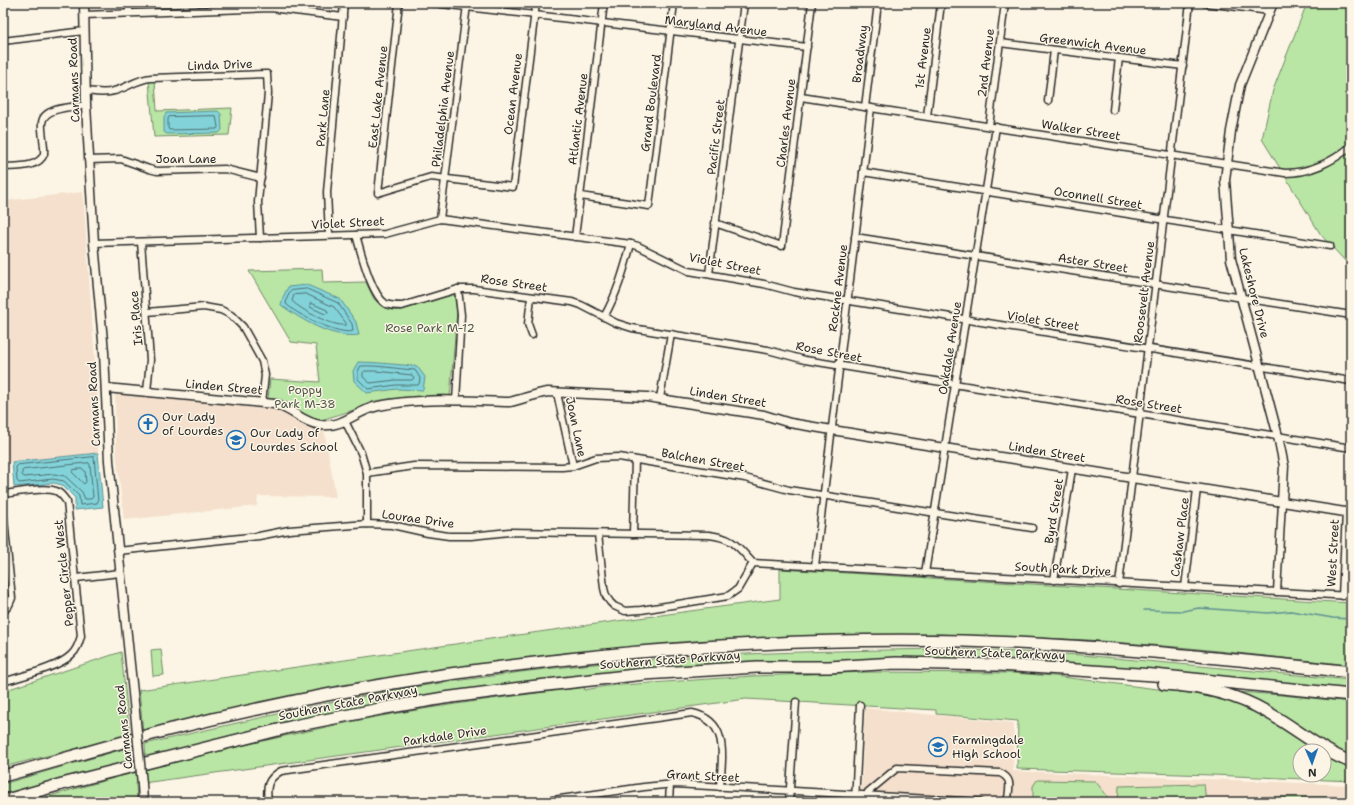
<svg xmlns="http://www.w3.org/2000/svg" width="1354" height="805" font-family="'Shantell Sans',sans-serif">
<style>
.built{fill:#f4e0cc}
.green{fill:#b9e6a4;stroke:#728868}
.water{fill:#82d3d9;stroke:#5f9093}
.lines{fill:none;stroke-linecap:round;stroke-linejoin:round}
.shore{stroke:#4e6e71;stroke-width:1}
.stream{stroke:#5f9093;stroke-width:1.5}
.minor-casing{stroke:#2b2b2b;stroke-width:9}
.tertiary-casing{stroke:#2b2b2b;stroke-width:11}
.motorway-casing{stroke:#2b2b2b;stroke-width:14}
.minor{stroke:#fcf5e5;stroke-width:6}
.tertiary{stroke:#fcf5e5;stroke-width:8}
.motorway{stroke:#fcf5e5;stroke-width:11}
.tertiary-bridge-casing{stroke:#2b2b2b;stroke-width:11;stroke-linecap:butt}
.tertiary-bridge{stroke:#fcf5e5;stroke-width:8}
.labels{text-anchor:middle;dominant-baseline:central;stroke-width:3;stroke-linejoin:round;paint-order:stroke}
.street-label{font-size:12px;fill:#2b2b2b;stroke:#fcf5e5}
.park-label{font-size:12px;fill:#4e5a49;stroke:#fcf5e5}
.poi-label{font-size:12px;fill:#2b2b2b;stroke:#fcf5e5;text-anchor:start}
</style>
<rect width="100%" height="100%" fill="#fcf5e5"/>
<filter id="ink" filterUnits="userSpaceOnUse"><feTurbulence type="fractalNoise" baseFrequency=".025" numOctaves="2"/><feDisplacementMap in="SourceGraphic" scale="8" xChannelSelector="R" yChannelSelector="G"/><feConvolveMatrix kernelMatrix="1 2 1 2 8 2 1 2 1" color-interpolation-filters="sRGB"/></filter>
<g filter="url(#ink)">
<g class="built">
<polygon points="83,192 99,418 98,453 3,463 3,201"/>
<polygon points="115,394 279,410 299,423 324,429 336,497 258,496 257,506 124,520 116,451"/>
<polygon points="865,708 1014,723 1013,771 1351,785 1351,802 861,802"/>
</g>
<g class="green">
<polygon points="1307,3 1351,3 1351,271 1346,266 1346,262 1321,235 1262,139 1273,90"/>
<polygon points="149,81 155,81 157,111 232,108 229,135 154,137"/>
<path d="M322,269L323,283L366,282L374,299L383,307L393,310H402L454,294L457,310L450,398L390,399L321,420C304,419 294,403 278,399C275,399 271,399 268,399L270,379L320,382L316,345L291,342L249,271Z"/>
<path d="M780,569L1351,603V665L1189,648L1088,640L939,634L773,638L605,651L441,669L366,683L143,732L139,690C353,659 566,627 780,599Z"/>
<polygon points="161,649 164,675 153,676 151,650"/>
<path d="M949,649L1082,655L1351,680V690L880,660L529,684L146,759L145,744C223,726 301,708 380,693C426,684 474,679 521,672C663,654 806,651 949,649Z"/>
<polygon points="121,652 130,735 3,767 3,691"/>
<path d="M870,672L1013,673L1054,676L1189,693L1230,701L1257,711L1319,751H1300V775H1324V753L1351,766V781L1212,775L1017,769L1018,721L936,714V710L746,699L136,784L137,802H29C141,769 255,741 370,718C441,705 513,696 585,687L584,690L607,686L752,676Z"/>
<polygon points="1238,692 1281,695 1351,702 1351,758 1237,695"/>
<polygon points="130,747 132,762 3,794 3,784"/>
<polygon points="1037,780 1095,781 1109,798 1109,802 1033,802 1033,786"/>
<polygon points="1204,784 1206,802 1118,802 1119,786"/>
<polygon points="794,797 849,800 849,801 850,802 793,802"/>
<polygon points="1267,797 1351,797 1351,802 1241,802 1245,799"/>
</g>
<g class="water">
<polygon points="218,111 221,114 222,130 219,133 167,134 164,132 164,117 166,113"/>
<path d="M307,285L340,299L356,322L359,335C332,339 302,320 281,305L283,297L288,287Z"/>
<path d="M358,362C378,362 397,365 417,366L425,377L423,390L397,389L367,393L354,381L353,371Z"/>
<polygon points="98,453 103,507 75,510 75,498 62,485 54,483 14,487 12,462"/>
</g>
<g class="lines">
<g class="shore">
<polygon points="216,116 218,127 217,129 170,130 168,129 168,119 169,117"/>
<path d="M307,289L338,303L352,324L353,331C342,335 312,321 302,315C296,312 291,308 286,304L287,298L290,291Z"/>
<path d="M306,294L334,307L346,323V325C333,327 301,310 292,301L294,295Z"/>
<polygon points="311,303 327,310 328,313 325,314 310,307 310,305"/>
<path d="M361,366C379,365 397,369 415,370L420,378L419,384L418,385H396L368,389L358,379V372Z"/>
<polygon points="365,371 376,371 412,375 414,378 412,380 396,380 370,383 363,377 363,373"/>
<polygon points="94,457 98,501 97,503 80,505 79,496 64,481 53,479 19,483 17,481 16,467 18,465"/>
<polygon points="89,463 90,465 93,497 91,499 85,499 82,492 65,476 54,474 24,477 22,475 22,471 23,470"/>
<polygon points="83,469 85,471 86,482 84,484 72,472 73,470"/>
</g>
<polyline class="stream" points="1144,610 1183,611 1199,608 1268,613 1291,611 1333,618 1351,619"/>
<defs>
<g id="minor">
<polyline points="129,3 129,13"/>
<polyline points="399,3 378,193 431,177 513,187 536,3"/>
<polyline points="433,3 807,47"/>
<polyline points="1205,3 1270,11"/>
<polyline points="84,15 271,8 343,17"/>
<polyline points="3,41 84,31"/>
<polyline points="1000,43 1183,66"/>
<path d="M85,91C95,92 105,94 114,91C127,88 137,79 151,78L267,74L268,93L258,202L260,238"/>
<path d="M801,97L1285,173C1309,173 1333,162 1351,146"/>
<polyline points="1048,101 1054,50"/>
<polyline points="865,107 878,3"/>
<polyline points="1113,110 1119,58"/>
<polyline points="927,116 941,3"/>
<polyline points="989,126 1005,3"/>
<polyline points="89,160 121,159 149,169 157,171 225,169 261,178"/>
<path d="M3,167C16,166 39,168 44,154C45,144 41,133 42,123C43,107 74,107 86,105"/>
<polyline points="863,172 1330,246"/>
<polyline points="580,196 649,206 674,3"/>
<polyline points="440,219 467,5"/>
<polyline points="715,223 782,246 812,3"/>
<polyline points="329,235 327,192 344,3"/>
<path d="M356,235C361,252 371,295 386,304C391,306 396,306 402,306L458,289H474L572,302L581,305L616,323L632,328L768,350L805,360L1351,448"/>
<polyline points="575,237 604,3"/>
<polyline points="855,237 1351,315"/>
<polyline points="141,242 150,360 147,392"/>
<polyline points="94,243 385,234 440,219 631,244 638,246 689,271 764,284 794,292 1351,381"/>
<polyline points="709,274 744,3"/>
<polyline points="531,297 528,324 532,335"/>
<polyline points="147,312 204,307 221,310 231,315 243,327 262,361 265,375 262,403"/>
<path d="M604,317C617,294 624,270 631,244"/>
<polyline points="557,393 573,466"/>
<polyline points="660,398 671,334"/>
<polyline points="456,401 461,315 458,289"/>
<polyline points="345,421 361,453 367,473 367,524"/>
<polyline points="367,473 414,466 562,467 573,466 596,458 619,457 745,478 789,490 1032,528"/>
<path d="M3,494C16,493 44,486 56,491C61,493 64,498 67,502L81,636C79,643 77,650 71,655C58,668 21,676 3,682"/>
<polyline points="3,510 12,598 9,605 3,612"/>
<polyline points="598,534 604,588 606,596 610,602 614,606 625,611 641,610 728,596 738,589 753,563 1351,596"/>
<polyline points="633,534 635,460"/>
<path d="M118,551L259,536L289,530L367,524L392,525L428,533L449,536H471L509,532L709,535C734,538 737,546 753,563"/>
<polyline points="815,566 871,108"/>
<polyline points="925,573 996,127"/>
<polyline points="76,578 120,573"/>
<polyline points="1054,580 1072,469"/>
<polyline points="1119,584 1190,3"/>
<polyline points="1185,587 1197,489"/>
<polyline points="1277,592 1282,502"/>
<polyline points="1342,596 1346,512"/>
<path d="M867,796L868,792L897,768L1000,773C1013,779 1009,787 1008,799L1003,802"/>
<path d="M268,802C266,787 267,779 281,771L692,713C730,721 722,758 720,787"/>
<polyline points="539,802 644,787 675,784 980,802"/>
<polyline points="669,802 670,784"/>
<polyline points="789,802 796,702"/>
<polyline points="855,802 860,705"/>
</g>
<g id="tertiary">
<polyline points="84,3 86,105 94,243 104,352 109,461 136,722"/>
<polyline points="1273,3 1240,85 1231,131 1225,180 1231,259 1278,436 1284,466 1282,502"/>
<path d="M106,388L274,404C291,408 303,423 321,425C343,428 357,410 378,406C421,397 466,401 510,402C523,399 535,394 548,392L647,397L764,415L790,423L832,430L1351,513"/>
<polyline points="142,784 143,802"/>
</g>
<g id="motorway">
<path d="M1164,684C1199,686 1236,694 1267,712C1296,728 1320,750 1351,762"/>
<path d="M3,776C58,761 113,744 168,730C258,707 351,689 443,675C615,650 789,637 962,641C1092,644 1222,658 1351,672"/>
<polyline points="3,801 62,784 294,726 385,708 444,698 529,687 644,674 757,667 829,667 896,663 998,665 1154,675 1351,695"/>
</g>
</defs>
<use href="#minor" class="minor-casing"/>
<use href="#tertiary" class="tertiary-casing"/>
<use href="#motorway" class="motorway-casing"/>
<use href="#minor" class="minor"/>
<use href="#tertiary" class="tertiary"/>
<use href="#motorway" class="motorway"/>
<defs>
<polyline id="tertiary-bridge" points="136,722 142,784"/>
</defs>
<use href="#tertiary-bridge" class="tertiary-bridge-casing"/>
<use href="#tertiary-bridge" class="tertiary-bridge"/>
</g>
</g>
<defs>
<symbol id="church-ring" viewBox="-11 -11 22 22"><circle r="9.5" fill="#fcf5e5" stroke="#1f6fb2" stroke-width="1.5"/><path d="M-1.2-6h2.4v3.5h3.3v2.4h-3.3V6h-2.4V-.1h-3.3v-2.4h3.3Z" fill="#1f6fb2"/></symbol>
<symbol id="school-ring" viewBox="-11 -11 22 22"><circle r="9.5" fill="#fcf5e5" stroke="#1f6fb2" stroke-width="1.5"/><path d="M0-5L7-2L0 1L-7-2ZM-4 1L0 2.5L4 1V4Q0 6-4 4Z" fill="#1f6fb2"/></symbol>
</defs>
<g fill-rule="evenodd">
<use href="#church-ring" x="137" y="413" width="22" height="22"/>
<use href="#school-ring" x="225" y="429" width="22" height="22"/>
<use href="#school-ring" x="927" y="736" width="22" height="22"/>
</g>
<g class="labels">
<g class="street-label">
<text transform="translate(716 26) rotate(7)">Maryland Avenue</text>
<text transform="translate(1093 44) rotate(7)">Greenwich Avenue</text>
<text transform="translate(860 54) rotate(-83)">Broadway</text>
<text transform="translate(923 58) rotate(-83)">1st Avenue</text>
<text transform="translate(986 63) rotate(-83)">2nd Avenue</text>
<text transform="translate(220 65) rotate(-2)">Linda Drive</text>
<text transform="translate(74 80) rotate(-92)">Carmans Road</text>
<text transform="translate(513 94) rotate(-83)">Ocean Avenue</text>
<text transform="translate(378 97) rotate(-84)">East Lake Avenue</text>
<text transform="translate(651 103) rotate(-83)">Grand Boulevard</text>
<text transform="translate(443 109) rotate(-83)">Philadelphia Avenue</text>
<text transform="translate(323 118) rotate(-85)">Park Lane</text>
<text transform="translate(578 119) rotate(-83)">Atlantic Avenue</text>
<text transform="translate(786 123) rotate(-83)">Charles Avenue</text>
<text transform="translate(1081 130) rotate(9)">Walker Street</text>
<text transform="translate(716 137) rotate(-83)">Pacific Street</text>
<text x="186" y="159">Joan Lane</text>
<text transform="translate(1098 198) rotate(9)">Oconnell Street</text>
<text transform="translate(348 223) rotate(-3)">Violet Street</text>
<text transform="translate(1093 263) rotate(9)">Aster Street</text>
<text transform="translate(725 264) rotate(11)">Violet Street</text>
<text transform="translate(514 283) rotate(8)">Rose Street</text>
<text transform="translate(838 288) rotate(-83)">Rockne Avenue</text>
<text transform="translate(1144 292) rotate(-83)">Roosevelt Avenue</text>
<text transform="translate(1254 293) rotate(76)">Lakeshore Drive</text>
<text transform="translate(136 318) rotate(-95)">Iris Place</text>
<text transform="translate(1043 321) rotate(9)">Violet Street</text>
<text transform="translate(950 348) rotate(-81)">Oakdale Avenue</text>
<text transform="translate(829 352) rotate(11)">Rose Street</text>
<text transform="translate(224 387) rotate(5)">Linden Street</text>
<text transform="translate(728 397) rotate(9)">Linden Street</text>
<text transform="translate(94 404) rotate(-93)">Carmans Road</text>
<text transform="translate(1149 404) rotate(9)">Rose Street</text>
<text transform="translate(576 427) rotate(78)">Joan Lane</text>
<text transform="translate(1047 452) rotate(9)">Linden Street</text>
<text transform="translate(703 460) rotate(10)">Balchen Street</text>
<text transform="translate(1054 511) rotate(-81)">Byrd Street</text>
<text transform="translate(418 519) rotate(8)">Lourae Drive</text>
<text transform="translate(1180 537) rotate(-83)">Cashaw Place</text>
<text transform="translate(1333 553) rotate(-87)">West Street</text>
<text transform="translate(1063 569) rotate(3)">South Park Drive</text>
<text transform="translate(64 573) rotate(-96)">Pepper Circle West</text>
<text transform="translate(995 653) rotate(2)">Southern State Parkway</text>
<text transform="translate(670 660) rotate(-4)">Southern State Parkway</text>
<text transform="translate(348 703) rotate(-11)">Southern State Parkway</text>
<text transform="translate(124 727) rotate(-96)">Carmans Road</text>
<text transform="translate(445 736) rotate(-8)">Parkdale Drive</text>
<text transform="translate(703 776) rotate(3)">Grant Street</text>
</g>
<g class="park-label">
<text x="430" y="328">Rose Park M-12</text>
<text x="305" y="390">Poppy<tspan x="305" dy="14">Park M-38</tspan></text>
</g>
<g class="poi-label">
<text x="162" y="417">Our Lady<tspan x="162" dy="14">of Lourdes</tspan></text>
<text x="250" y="433">Our Lady of<tspan x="250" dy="14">Lourdes School</tspan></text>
<text x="952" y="740">Farmingdale<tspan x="952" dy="14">High School</tspan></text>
</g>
</g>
<rect width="1354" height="805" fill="none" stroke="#fcf5e5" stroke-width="16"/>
<rect x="8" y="8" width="1338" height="789" fill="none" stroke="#2b2b2b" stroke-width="1.5" filter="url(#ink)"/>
<g transform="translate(1312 763) rotate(178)"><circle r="19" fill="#fcf5e5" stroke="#a8a49b"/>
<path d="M0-3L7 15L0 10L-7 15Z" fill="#1f6fb2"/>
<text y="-6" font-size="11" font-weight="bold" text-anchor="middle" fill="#2b2b2b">N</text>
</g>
</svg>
